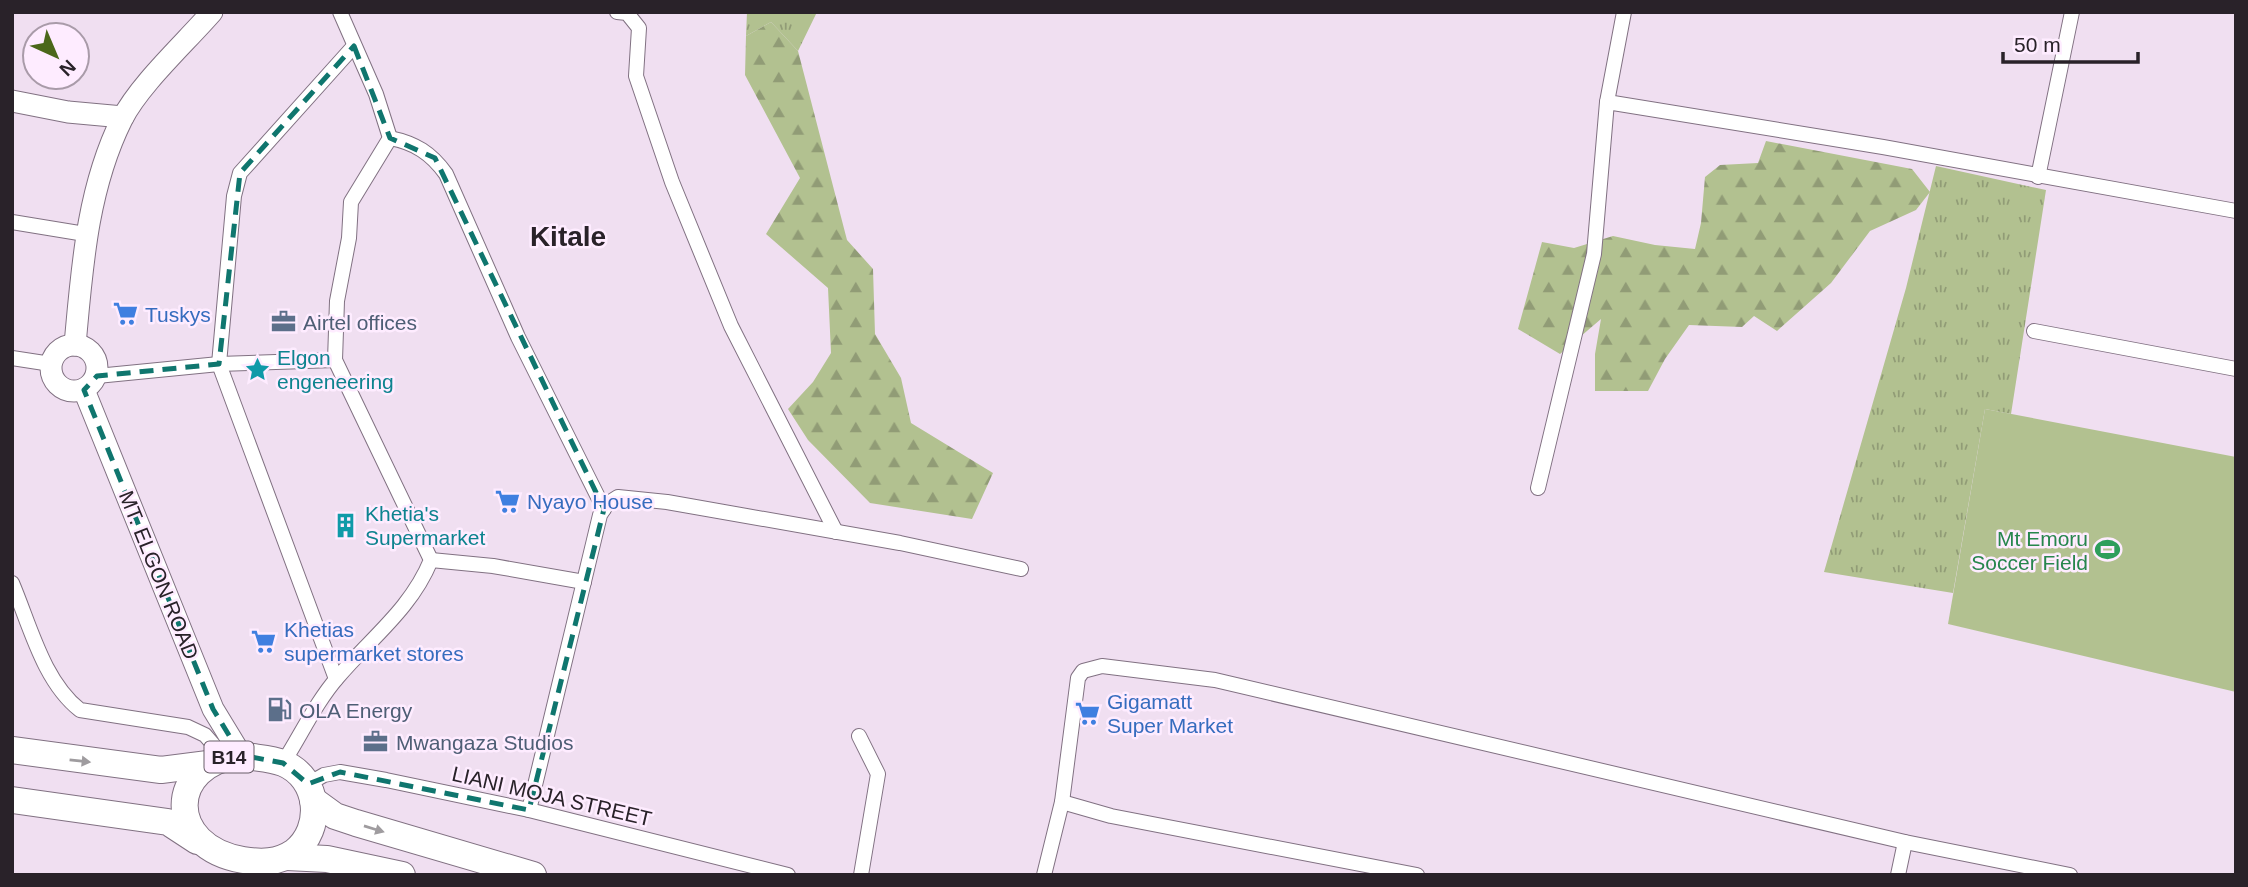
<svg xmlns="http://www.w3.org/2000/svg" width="2248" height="887" font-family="Helvetica,sans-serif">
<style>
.grass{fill:url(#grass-tufts)}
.forest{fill:url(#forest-firs)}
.pitch{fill:#b2c190}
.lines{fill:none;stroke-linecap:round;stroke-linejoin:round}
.street-casing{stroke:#817182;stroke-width:16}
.secondary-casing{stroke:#817182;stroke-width:23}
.highway-casing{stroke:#817182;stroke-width:28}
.street{stroke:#fff;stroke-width:14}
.secondary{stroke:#fff;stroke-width:21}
.highway{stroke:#fff;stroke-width:26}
.oneway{fill:#9f9c9f}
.marked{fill:none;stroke:#0f766e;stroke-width:5;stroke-dasharray:14 9;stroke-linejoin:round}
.labels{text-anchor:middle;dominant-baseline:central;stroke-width:5;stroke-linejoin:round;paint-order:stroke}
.shield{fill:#feecff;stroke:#695f69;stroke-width:2}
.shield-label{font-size:19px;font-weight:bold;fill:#292229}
.shop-label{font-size:21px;fill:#366cbe;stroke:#feecff;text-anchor:start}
.service-label{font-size:21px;fill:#4e5e75;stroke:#feecff;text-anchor:start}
.culture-label{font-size:21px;fill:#0d838f;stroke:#feecff;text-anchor:start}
.leisure-label{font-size:21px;fill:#27864d;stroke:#feecff;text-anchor:end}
.street-label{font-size:21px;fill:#292229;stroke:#feecff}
.district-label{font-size:28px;font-weight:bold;fill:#292229;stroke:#feecff}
</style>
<defs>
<pattern id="grass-tufts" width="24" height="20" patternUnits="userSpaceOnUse" patternTransform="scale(1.75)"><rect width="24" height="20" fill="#b2c190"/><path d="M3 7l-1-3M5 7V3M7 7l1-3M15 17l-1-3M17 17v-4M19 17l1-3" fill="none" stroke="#919c76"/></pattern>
<pattern id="forest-firs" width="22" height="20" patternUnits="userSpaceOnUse" patternTransform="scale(1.75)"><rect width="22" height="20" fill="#b2c190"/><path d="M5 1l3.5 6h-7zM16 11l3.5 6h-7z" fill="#919c76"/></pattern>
</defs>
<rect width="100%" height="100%" fill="#f0dff1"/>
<g class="grass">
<polygon points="747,12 817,12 798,51 771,22 746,36"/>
<polygon points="1936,166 2046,190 2011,414 1985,409 1953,593 1824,572 1906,288"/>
</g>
<g class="forest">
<polygon points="771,22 798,51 847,240 873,269 875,334 901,378 911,423 993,473 972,519 870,503 808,440 788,409 813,382 831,353 828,288 766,234 800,178 745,75 746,36"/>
<polygon points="1766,141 1912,169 1930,192 1916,210 1870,231 1831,283 1777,331 1754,316 1742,327 1689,325 1665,359 1648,391 1595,391 1595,354 1601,319 1560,354 1518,329 1542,242 1574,248 1613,236 1655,245 1695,249 1701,223 1705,177 1720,165 1758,163"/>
</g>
<polygon class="pitch" points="1985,409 2236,457 2236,692 1948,624"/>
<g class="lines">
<defs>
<g id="street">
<polyline points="340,12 376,94 390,138"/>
<polyline points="617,12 627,13 639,28 636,76 672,182 731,326 836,532"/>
<polyline points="1607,102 1624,12"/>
<path d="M390,138C415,143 431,153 446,174L518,337L604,509"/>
<polyline points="2038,177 2072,12"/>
<polyline points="12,222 85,234"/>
<polyline points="2034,331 2236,369"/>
<polyline points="12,358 51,364"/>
<polyline points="97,376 219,364 335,360"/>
<polyline points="1538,488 1594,254 1607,102 1883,147 2236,211"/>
<polyline points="431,560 493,566 584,582"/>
<path d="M12,583C30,625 43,681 80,710L188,727L205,735L224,757"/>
<polyline points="336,679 219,364 234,196 240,173 354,46"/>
<polyline points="859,736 878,774 861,875"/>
<path d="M283,763C301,735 316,702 338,677C371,638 411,609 431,560L335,360L337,301L349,238L351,202L390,138"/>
<polyline points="308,784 324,775 340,772 386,780 529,810 788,875"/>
<polyline points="1062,802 1111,816 1417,875"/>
<polyline points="529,810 600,515 607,504 618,497 667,502 900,543 1021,569"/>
<polyline points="1044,875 1062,802 1078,678 1083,671 1102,666 1215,680 1905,842 2070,875"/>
<polyline points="1898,875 1905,842"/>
</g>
<g id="secondary">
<polyline points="12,101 68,112 123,117"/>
<circle cx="74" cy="368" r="23"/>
<path d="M75,345C82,268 87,189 122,119C140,84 185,43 212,12"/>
<polyline points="84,390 213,709 241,755"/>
</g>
<g id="highway">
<polyline points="12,750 161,770 208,764"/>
<path d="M241,755C254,758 270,758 283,763C320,778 324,829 294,852C278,863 261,863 243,860C165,847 166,763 241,755Z"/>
<polyline points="12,800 168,822 197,841"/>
<polyline points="313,800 335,816 356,823 533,875"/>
<polyline points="287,857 327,859 402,875"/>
</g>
</defs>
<use href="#street" class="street-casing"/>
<use href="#secondary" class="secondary-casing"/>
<use href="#highway" class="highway-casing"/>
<use href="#street" class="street"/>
<use href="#secondary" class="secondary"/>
<use href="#highway" class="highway"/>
</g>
<defs><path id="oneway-solid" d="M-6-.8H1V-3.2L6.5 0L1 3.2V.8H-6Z" transform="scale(1.75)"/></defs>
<g class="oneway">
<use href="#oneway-solid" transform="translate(80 761) rotate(6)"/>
<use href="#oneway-solid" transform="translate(374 829) rotate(17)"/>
</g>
<path class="marked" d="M354,46L390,138L435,158L604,509L529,810L340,772L308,784L283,763L241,755L213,709L84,390L97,376L219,364L240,173Z"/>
<defs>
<symbol id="supermarket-bare" viewBox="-9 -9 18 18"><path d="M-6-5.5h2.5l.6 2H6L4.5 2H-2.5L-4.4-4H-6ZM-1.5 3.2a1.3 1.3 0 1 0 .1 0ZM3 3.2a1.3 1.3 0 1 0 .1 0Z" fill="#3f7fe0" stroke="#feecff" stroke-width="2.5" paint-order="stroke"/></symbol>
<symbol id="office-bare" viewBox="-9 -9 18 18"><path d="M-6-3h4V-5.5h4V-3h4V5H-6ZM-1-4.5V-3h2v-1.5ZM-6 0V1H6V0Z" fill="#5c6f8a" stroke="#feecff" stroke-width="2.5" paint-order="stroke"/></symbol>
<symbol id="sight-bare" viewBox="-9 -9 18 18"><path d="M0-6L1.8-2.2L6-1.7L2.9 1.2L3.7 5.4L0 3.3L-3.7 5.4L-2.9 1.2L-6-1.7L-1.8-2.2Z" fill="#0f9aa8" stroke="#feecff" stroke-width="2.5" paint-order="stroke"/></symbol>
<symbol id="building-bare" viewBox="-9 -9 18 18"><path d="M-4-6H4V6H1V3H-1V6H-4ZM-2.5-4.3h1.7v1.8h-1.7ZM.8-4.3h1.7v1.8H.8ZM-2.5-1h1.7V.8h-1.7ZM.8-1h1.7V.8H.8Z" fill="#0f9aa8" stroke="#feecff" stroke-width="2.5" paint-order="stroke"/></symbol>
<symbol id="stadium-bare" viewBox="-9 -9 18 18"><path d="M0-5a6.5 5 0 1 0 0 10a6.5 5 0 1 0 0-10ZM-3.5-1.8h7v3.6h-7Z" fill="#2e9e5b" stroke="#feecff" stroke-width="2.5" paint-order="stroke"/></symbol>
<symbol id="fuel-bare" viewBox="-9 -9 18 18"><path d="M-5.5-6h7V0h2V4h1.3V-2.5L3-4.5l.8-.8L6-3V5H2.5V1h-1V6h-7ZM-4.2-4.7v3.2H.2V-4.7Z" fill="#5c6f8a" stroke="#feecff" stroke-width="2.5" paint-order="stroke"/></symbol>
</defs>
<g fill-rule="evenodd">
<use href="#supermarket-bare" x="108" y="296" width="35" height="35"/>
<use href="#office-bare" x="266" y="304" width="35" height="35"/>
<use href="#sight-bare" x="240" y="352" width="35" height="35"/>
<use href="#supermarket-bare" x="490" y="484" width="35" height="35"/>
<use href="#building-bare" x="328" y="508" width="35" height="35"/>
<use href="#stadium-bare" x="2090" y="532" width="35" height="35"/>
<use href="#supermarket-bare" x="246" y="624" width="35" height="35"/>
<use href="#fuel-bare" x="262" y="692" width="35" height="35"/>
<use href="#supermarket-bare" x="1070" y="696" width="35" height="35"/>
<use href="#office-bare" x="358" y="724" width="35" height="35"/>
</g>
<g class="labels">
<rect class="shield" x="204.5" y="741.5" width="49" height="31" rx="5"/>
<g class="shield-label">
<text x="229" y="757">B14</text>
</g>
<g class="shop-label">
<text x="145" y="314">Tuskys</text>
<text x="527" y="501">Nyayo House</text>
<text x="284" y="629">Khetias<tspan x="284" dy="24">supermarket stores</tspan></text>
<text x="1107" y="701">Gigamatt<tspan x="1107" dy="24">Super Market</tspan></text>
</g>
<g class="service-label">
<text x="303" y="322">Airtel offices</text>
<text x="299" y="710">OLA Energy</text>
<text x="396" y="742">Mwangaza Studios</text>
</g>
<g class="culture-label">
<text x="277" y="357">Elgon<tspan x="277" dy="24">engeneering</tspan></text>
<text x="365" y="513">Khetia's<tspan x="365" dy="24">Supermarket</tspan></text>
</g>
<g class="leisure-label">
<text x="2088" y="538">Mt Emoru<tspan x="2088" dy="24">Soccer Field</tspan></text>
</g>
<g class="street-label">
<text transform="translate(159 575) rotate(68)">MT. ELGON ROAD</text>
<text transform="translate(552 796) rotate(13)">LIANI MOJA STREET</text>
</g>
<g class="district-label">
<text x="568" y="236">Kitale</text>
</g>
</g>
<rect width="2248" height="887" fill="none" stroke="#292229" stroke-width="28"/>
<g transform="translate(56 56) rotate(136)"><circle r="33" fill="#feecff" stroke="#a99ba9" stroke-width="2"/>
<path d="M0-5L12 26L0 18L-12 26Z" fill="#4b671a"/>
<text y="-10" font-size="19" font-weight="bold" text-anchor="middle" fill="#292229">N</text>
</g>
<path d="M2003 52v10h135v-10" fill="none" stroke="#292229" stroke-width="3.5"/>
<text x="2014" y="52" font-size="21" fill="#292229" stroke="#feecff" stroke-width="5" paint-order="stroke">50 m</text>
</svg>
